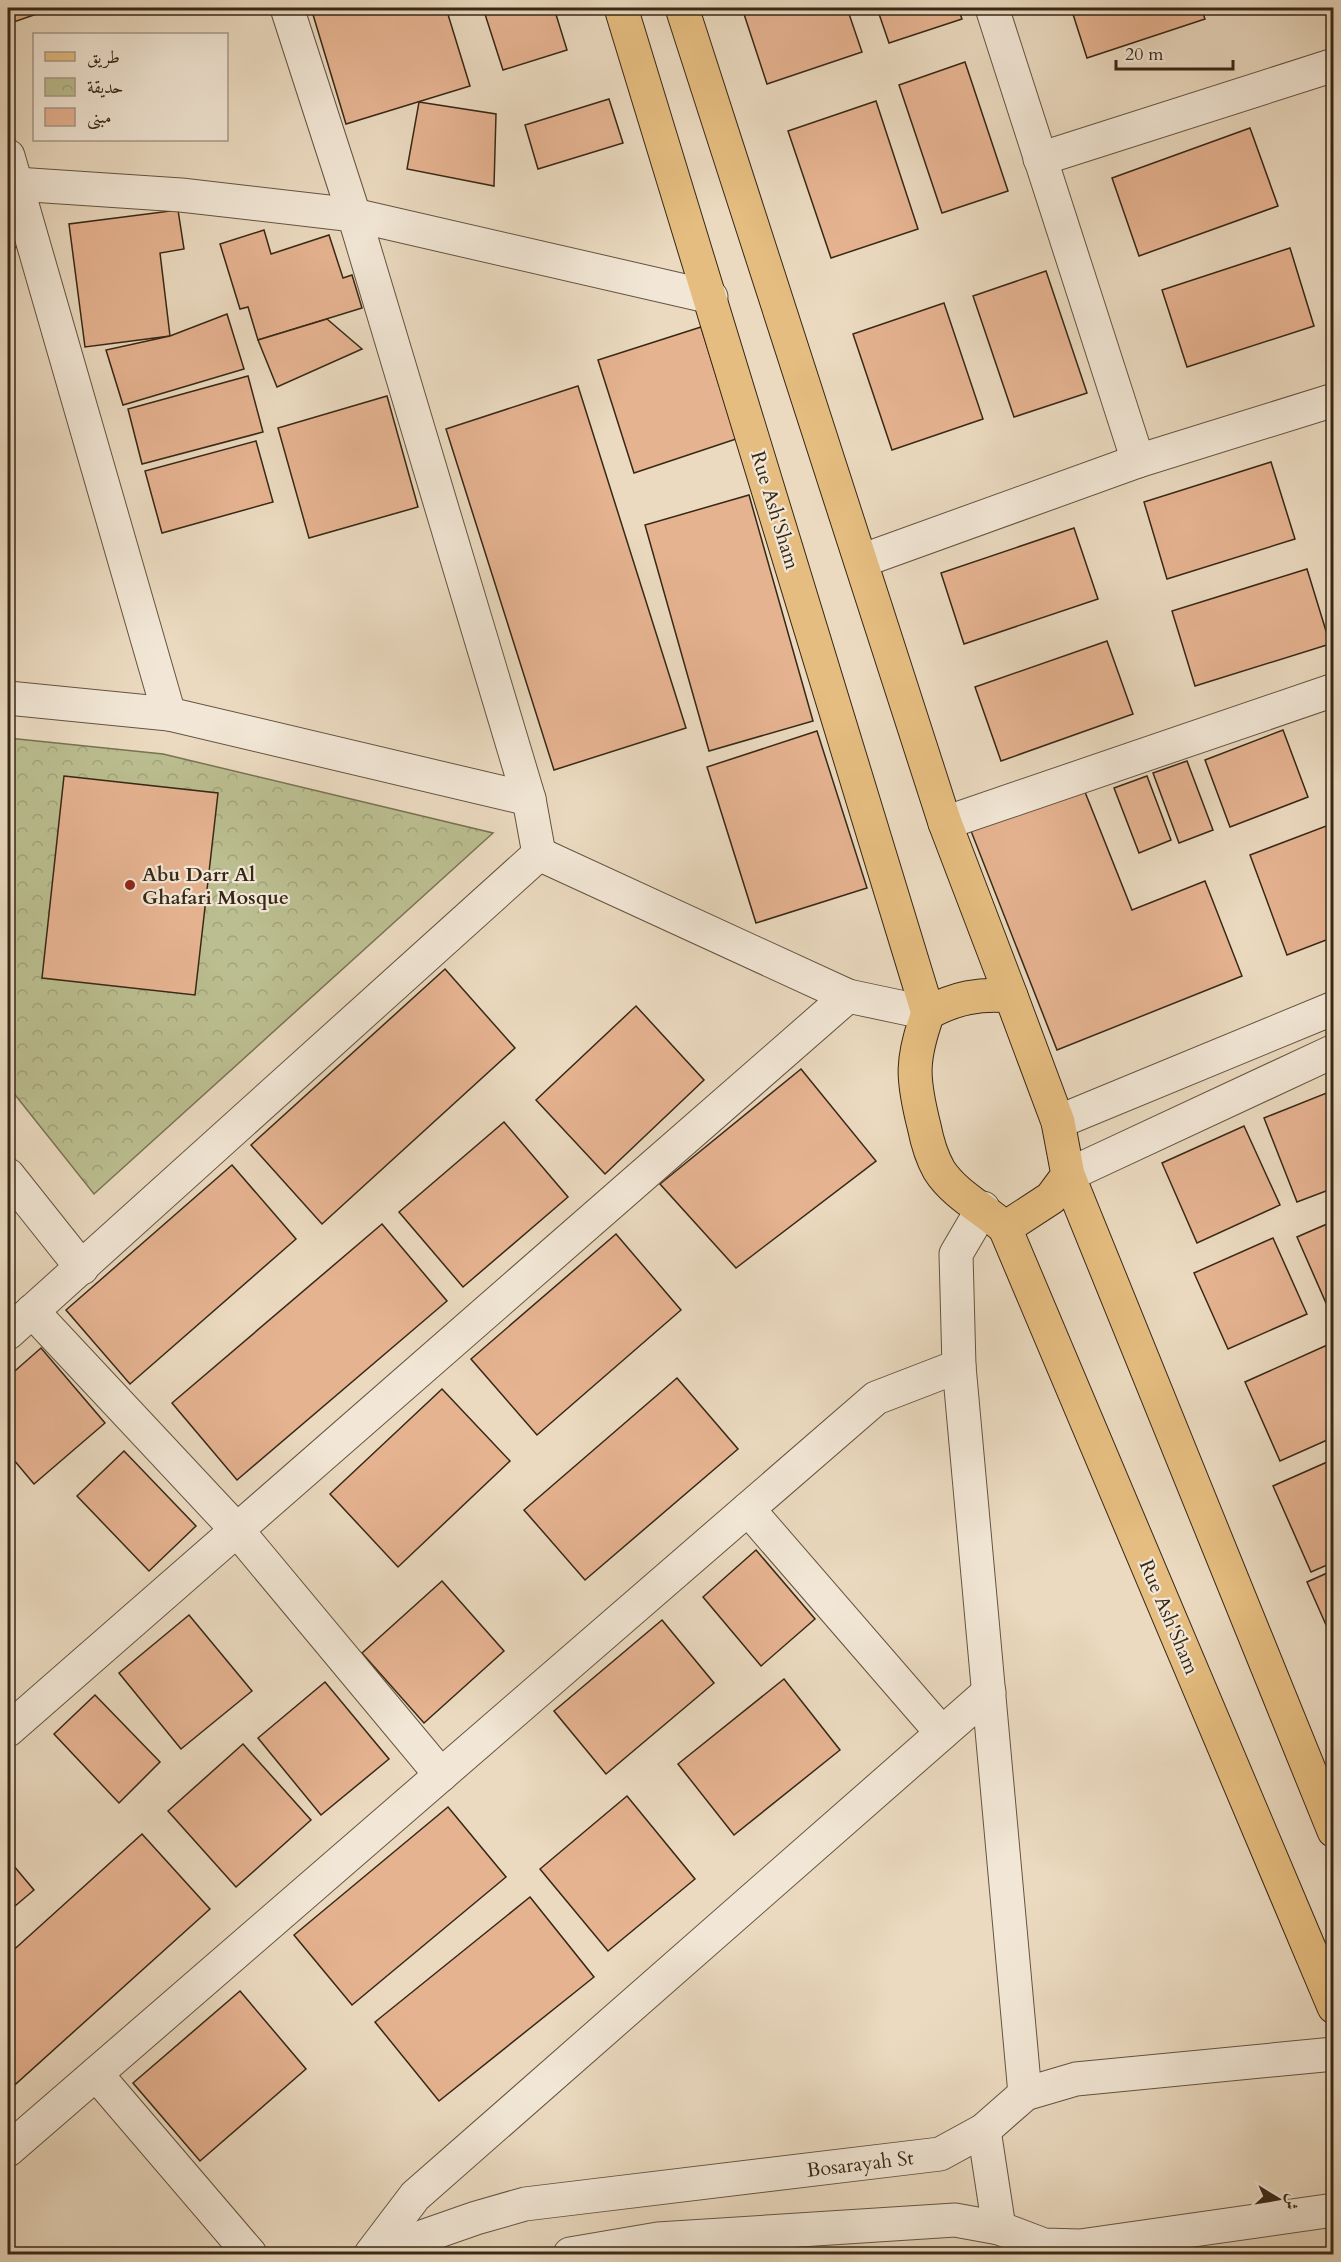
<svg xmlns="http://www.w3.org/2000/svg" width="1341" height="2262" font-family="Cardo,Amiri,serif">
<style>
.park{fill:url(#park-crowns);stroke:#797353;stroke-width:1.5}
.building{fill:#e6b391;stroke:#372816;stroke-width:1.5}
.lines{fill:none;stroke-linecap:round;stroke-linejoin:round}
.minor-casing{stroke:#645440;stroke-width:35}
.major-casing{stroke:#372816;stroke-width:35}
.minor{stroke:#f2e7d6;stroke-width:33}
.major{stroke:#e6bd80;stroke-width:33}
.poi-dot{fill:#8f2418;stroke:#f2e7d6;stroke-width:2}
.labels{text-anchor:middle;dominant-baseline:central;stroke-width:4.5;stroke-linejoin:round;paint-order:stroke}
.street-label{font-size:20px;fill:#372816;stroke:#f2e7d6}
.poi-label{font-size:20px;font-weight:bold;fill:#372816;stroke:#f2e7d6;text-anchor:start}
</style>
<defs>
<pattern id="park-crowns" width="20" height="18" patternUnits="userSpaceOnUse" patternTransform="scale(1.5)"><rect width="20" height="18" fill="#bbbe90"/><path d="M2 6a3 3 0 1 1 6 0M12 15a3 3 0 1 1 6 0" fill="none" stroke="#a1a37b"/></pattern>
</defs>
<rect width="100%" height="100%" fill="#ebdac0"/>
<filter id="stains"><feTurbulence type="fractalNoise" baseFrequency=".00333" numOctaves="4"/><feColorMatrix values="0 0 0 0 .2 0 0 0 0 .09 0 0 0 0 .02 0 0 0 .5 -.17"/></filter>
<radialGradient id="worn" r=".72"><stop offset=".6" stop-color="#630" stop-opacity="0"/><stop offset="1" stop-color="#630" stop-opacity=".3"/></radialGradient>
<polygon class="park" points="8,738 163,754 493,833 94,1194 8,1086"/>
<g class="building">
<polygon points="8,8 54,8 8,24"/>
<polygon points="311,8 446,8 470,86 346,124"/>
<polygon points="483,8 554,8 567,50 503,70"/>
<polygon points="742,8 847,8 862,52 767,84"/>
<polygon points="877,8 958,8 962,19 889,43"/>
<polygon points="1071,8 1201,8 1205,19 1087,58"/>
<polygon points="965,62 1008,191 942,213 899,85"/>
<polygon points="609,99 623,143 538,169 525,125"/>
<polygon points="876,101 918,229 831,258 788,131"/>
<polygon points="419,102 496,114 494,186 407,169"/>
<polygon points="1250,128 1278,206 1139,256 1112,178"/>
<polygon points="8,194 24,245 8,250"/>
<polygon points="178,210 184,249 160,253 170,336 85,347 69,224"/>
<polygon points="264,230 271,254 329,235 343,278 352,275 362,308 258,340 248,307 240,309 220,244"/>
<polygon points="1290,248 1314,326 1187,367 1162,290"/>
<polygon points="1046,271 1087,393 1014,417 973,296"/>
<polygon points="944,303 983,419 892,450 853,334"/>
<polygon points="227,314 244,369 123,405 106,350 170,336"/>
<polygon points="327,319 362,349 277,387 258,340"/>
<polygon points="701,327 736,439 634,473 598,360"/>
<polygon points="248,376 263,432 142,464 128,409"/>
<polygon points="578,386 686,728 554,770 446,429"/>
<polygon points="387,396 418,507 309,538 278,428"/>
<polygon points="256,441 273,502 162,533 145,471"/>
<polygon points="1271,462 1295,539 1167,579 1144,502"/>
<polygon points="749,495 813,721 709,751 645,525"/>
<polygon points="1074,528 1098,599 964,644 941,573"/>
<polygon points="1307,569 1330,644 1195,686 1172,611"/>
<polygon points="1107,641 1133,714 1001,761 975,687"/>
<polygon points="1283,730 1308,797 1230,827 1205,760"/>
<polygon points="817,731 867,888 756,923 707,767"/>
<polygon points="1187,761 1213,830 1179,843 1153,773"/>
<polygon points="64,776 218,793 195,995 42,978"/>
<polygon points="1147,776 1171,840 1139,853 1114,788"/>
<polygon points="1083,787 1132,910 1205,881 1242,976 1057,1050 971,831"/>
<polygon points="1334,823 1334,937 1287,955 1250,855"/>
<polygon points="445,969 515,1048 322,1224 251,1145"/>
<polygon points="636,1006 704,1080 605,1174 536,1100"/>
<polygon points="801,1069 876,1161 736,1268 660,1184"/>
<polygon points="1334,1090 1334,1188 1297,1202 1264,1118"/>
<polygon points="504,1122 568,1197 463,1287 399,1212"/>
<polygon points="1244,1126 1280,1205 1197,1243 1162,1163"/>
<polygon points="232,1165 296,1239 130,1384 66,1310"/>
<polygon points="1334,1221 1334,1319 1333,1319 1297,1237"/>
<polygon points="382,1224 447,1301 237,1480 172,1403"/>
<polygon points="616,1234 681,1310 537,1435 471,1359"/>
<polygon points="1273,1238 1307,1314 1228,1349 1194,1273"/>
<polygon points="1334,1342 1334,1437 1280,1461 1245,1382"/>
<polygon points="41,1348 105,1423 34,1484 8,1453 8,1377"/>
<polygon points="677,1378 738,1449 585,1580 524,1510"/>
<polygon points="442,1389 510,1461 398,1567 330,1494"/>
<polygon points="124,1451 196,1526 149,1571 77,1496"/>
<polygon points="1334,1459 1334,1562 1311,1572 1273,1486"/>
<polygon points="756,1550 815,1619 761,1666 703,1597"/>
<polygon points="1334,1570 1334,1643 1307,1582"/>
<polygon points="442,1581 504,1651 424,1723 362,1653"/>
<polygon points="189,1615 252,1691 181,1749 119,1673"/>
<polygon points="662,1620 714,1683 606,1774 554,1711"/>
<polygon points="784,1679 840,1750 734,1835 678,1764"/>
<polygon points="325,1682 389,1759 321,1815 258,1738"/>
<polygon points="95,1695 160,1762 119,1803 54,1734"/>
<polygon points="243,1744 311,1820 236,1887 168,1811"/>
<polygon points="627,1796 695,1879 608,1951 540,1869"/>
<polygon points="448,1807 506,1877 352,2005 294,1935"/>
<polygon points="142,1834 210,1909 8,2091 8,1955"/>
<polygon points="8,1859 34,1890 8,1912"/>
<polygon points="530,1897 594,1977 439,2101 375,2022"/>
<polygon points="240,1991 306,2069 200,2161 133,2083"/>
</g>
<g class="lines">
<defs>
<g id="minor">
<polyline points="287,8 354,215 529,799 539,854"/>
<polyline points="992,8 1138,461"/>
<polyline points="8,156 169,714"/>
<polyline points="1040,159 1334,65"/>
<polyline points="16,184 181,195 354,215 711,297"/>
<polyline points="861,561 1138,461 1334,400"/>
<polyline points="8,698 169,714 529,799"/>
<polyline points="945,823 1334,690"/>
<polyline points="1058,1122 1334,1008"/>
<polyline points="8,1175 82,1268"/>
<polyline points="1068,1175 1334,1051"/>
<polyline points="983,1208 956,1254 959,1366 1025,2094"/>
<polyline points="32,1311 236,1529 441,1775"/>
<polyline points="8,1333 539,854 848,996"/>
<polyline points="748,1509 942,1733"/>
<polyline points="8,1730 848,996 928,1013"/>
<polyline points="96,2074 250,2254"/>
<polyline points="984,2130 999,2228"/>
<polyline points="8,2150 876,1398 959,1366"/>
<polyline points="371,2254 415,2196 989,1692"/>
<polyline points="373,2254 476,2218 525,2204 940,2154 984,2130 1025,2094 1076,2079 1334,2054"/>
<polyline points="570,2254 658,2239 955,2220 999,2228 1044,2245 1080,2246 1334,2210"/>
</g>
<g id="major">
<polyline points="621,8 928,1013"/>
<polyline points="682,8 945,823 1011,996"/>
<path d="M1068,1175L1051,1198L1005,1228C984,1209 954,1194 939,1170C931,1156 927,1141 924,1126C912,1078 911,1060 928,1013C955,998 980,993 1011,996L1058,1122L1068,1175L1334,1831"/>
<polyline points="1005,1228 1334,2007"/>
</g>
</defs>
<use href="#minor" class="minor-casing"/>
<use href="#major" class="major-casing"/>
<use href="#minor" class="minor"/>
<use href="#major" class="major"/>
</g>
<circle class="poi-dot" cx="130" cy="885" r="6"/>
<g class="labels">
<g class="street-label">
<text transform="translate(775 510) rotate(73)">Rue Ash'Sham</text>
<text transform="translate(1169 1617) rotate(67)">Rue Ash'Sham</text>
<text transform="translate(860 2164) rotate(-7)">Bosarayah St</text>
</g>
<g class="poi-label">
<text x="142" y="874">Abu Darr Al<tspan x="142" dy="23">Ghafari Mosque</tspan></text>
</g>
</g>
<rect width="1341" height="2262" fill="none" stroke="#ebdac0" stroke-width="30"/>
<rect x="9" y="9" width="1323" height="2244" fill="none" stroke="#372816" stroke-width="3"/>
<rect x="15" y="15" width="1311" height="2232" fill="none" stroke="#372816" stroke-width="1.5"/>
<rect x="33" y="33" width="195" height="108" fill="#f2e7d6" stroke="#a79b89" stroke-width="1.5"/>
<rect x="45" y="52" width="30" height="9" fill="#e6bd80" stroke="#a79b89" stroke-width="1.5"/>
<text x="87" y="63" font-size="18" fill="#372816">طريق</text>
<rect x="45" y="78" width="30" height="18" fill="url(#park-crowns)" stroke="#a79b89" stroke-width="1.5"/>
<text x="87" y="93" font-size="18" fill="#372816">حديقة</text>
<rect x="45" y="108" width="30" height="18" fill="#e6b391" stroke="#a79b89" stroke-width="1.5"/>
<text x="87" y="123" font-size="18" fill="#372816">مبنى</text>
<g transform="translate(1278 2199) rotate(101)" stroke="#f2e7d6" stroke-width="4.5" paint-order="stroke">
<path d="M0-4.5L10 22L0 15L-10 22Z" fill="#372816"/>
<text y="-9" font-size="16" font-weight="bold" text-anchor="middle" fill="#372816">ش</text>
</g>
<path d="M1116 60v9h117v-9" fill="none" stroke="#372816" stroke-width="3"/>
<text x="1125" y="60" font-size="18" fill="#372816" stroke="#f2e7d6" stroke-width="4.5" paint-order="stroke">20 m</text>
<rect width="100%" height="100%" filter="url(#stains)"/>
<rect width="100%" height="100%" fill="url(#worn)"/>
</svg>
